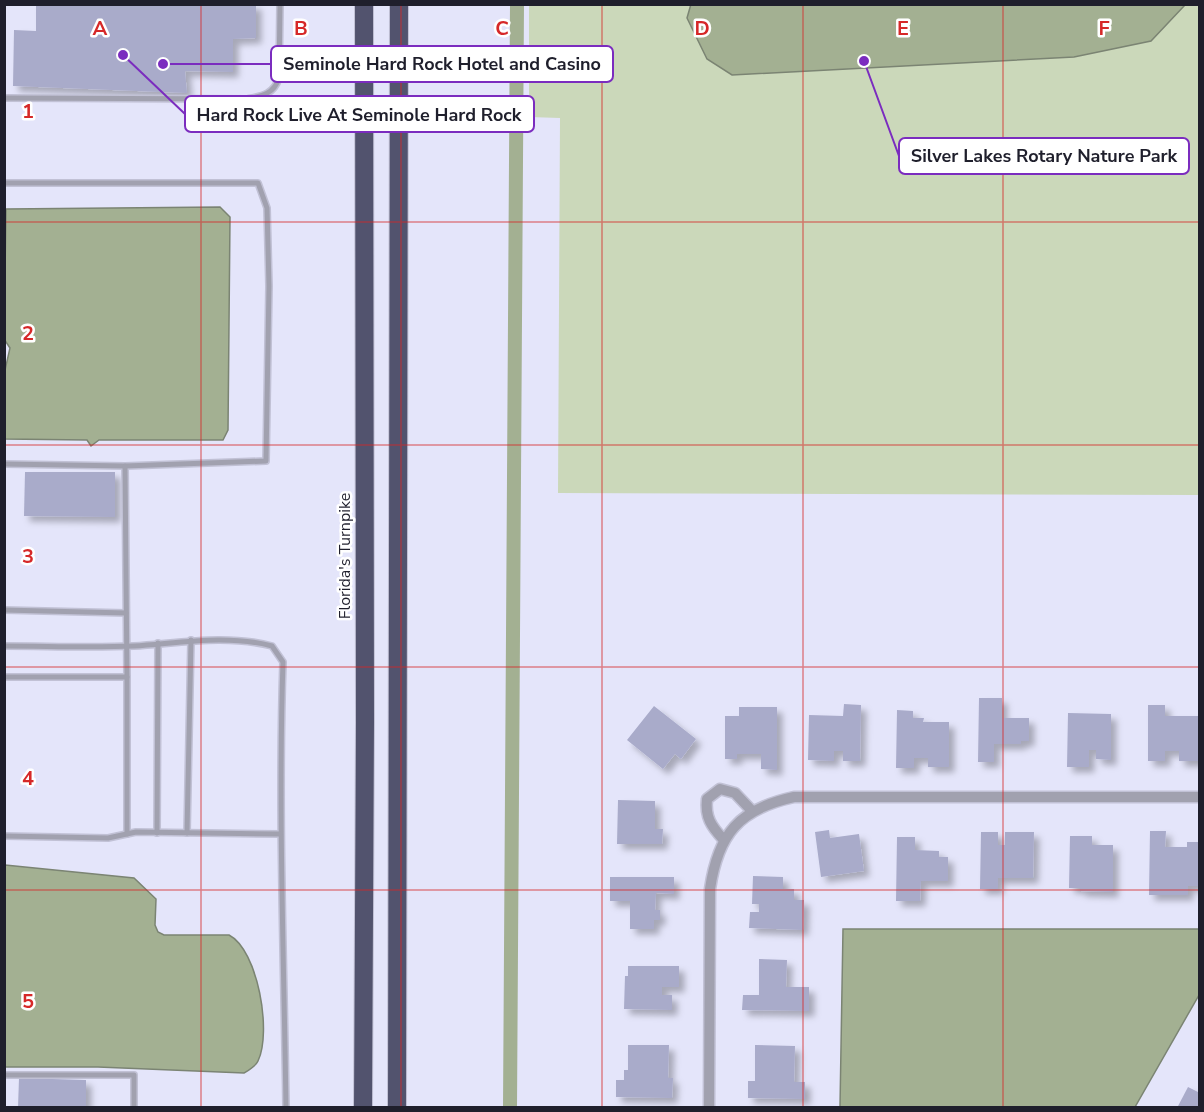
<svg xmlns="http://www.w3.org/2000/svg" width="1204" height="1112" font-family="'Nunito Sans',sans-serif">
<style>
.green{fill:#cbd8ba}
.water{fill:#a3b092;stroke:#7b8473;stroke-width:1.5}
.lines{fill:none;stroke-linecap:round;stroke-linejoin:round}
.canal{stroke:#a3b092;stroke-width:14}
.building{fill:#a9abca;filter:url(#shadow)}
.lane-casing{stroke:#c1c1d5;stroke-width:8}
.street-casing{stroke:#c1c1d5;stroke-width:13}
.highway-casing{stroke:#c1c1d5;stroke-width:20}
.lane{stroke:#a1a1af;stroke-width:5}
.street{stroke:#a1a1af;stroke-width:10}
.highway{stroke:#52536e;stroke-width:18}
.grid{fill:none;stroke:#d62828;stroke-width:1.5;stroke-opacity:0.55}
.labels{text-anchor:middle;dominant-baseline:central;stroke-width:5;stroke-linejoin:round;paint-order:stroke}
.street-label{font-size:16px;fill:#1f1f2c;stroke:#fff}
.grid-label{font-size:20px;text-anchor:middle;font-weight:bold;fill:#d62828;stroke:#fff;stroke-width:5;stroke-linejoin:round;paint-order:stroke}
.leader{fill:none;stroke:#7b2cbf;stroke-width:2}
.callout-dot{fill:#7b2cbf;stroke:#fff;stroke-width:2}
.callout{fill:#fff;stroke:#7b2cbf;stroke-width:2}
.callout-label{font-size:18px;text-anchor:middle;font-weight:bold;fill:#1f1f2c}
</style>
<defs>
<filter id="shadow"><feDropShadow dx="5.5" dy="5.5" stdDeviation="3" flood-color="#0004"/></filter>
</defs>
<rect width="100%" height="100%" fill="#e4e5fa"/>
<polygon class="green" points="529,5 1199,5 1199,495 558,493 560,118 529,117"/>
<g class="water">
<polygon points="691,4 1185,4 1185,5 1151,41 1074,57 732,75 707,59 687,18"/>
<polygon points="220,207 230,217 228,430 223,440 99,440 91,446 87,440 5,439 5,370 10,348 4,339 6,209"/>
<path d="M5,865L134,878L156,899L155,925L158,932L164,935H229C258,950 272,1032 258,1061C256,1066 249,1070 244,1073L98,1067H5Z"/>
<polygon points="843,929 1199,929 1199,995 1135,1107 840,1107"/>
</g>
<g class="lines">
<polyline class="canal" points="510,1108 517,4"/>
</g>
<g class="building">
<polygon points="36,4 256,4 256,38 233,39 233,72 185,71 187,93 13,86 14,30 36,31"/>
<polygon points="25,472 115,472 115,517 24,516"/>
<polygon points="979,698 1002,698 1002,718 1029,718 1029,741 1021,741 1021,744 994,744 994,762 978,762"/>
<polygon points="844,704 861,705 860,761 843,761 843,751 834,751 834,761 808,760 809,715 843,716"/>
<polygon points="1148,705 1165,705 1165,716 1200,716 1200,761 1179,761 1179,751 1165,751 1165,761 1148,761"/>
<polygon points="654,706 696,739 681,759 675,754 663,769 627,740"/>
<polygon points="739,707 777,707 777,770 761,769 761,754 737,754 737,759 725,759 725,716 739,716"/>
<polygon points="897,710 913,711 913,718 924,718 923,722 949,722 949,767 928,767 928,758 914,758 914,768 896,768"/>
<polygon points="1068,713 1111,714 1111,760 1096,759 1096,750 1089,750 1089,767 1067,767"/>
<polygon points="618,800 655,801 655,829 663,829 662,844 617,844"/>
<polygon points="829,830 830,838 859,834 864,871 821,877 815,832"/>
<polygon points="1150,831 1166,831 1165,847 1187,847 1187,842 1200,842 1200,886 1188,886 1188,895 1149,895"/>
<polygon points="981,832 998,832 998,845 1005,845 1005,832 1034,832 1033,878 998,878 998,889 980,889"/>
<polygon points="1070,836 1092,836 1092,845 1113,845 1113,892 1080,891 1080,888 1069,888"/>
<polygon points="897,837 915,837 915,850 939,851 939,857 948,857 948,881 921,881 920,901 896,901"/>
<polygon points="753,876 783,877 783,889 794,889 794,900 804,900 803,930 749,928 750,912 759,912 759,904 752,904"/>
<polygon points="610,877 674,877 674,894 656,893 655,910 660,910 660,920 654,920 654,929 630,929 630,901 610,901"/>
<polygon points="759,959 787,960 786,987 809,987 809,1011 742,1010 743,995 759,995"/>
<polygon points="628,966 679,966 679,987 662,987 662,995 672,995 672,1010 624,1009 625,976 628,976"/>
<polygon points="628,1045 669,1045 668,1078 673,1078 672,1098 616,1097 616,1080 624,1080 624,1070 628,1070"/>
<polygon points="755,1045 795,1046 794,1082 805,1082 805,1099 748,1098 748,1081 755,1081"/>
<polygon points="19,1078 86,1080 86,1108 18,1108"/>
<polygon points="1188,1087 1200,1093 1200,1108 1177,1108"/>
</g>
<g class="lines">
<defs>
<g id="lane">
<path d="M4,98L247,99C262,96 274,94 279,78L280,4"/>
<polyline points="4,183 258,183 267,208 269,286 266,461 125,466 4,464"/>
<polyline points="4,610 126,613"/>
<path d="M4,646C47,646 91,648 134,646C180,643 226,634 272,646L283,662C278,811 284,959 286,1108"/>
<polyline points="4,677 127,677 125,466"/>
<polyline points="157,833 158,643"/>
<polyline points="187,833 191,640"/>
<polyline points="127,834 127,677"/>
<polyline points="4,836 108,838 136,832 280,834"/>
<polyline points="4,1075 134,1075 134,1108"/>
</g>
<g id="street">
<path d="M723,839C711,826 705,817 707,799L720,789L735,793L752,811"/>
<path d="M709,1108L710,889C718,834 739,809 794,797H1200"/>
</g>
<g id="highway">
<polyline points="363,1108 365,722 364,4"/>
<polyline points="397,1108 399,4"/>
</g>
</defs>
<use href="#lane" class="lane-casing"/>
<use href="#street" class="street-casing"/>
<use href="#highway" class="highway-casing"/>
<use href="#lane" class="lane"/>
<use href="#street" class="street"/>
<use href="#highway" class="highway"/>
</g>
<path class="grid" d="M201,4V1108M401,4V1108M602,4V1108M803,4V1108M1003,4V1108M4,222H1200M4,445H1200M4,667H1200M4,890H1200"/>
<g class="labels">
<g class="street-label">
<text transform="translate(345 556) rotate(-90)">Florida's Turnpike</text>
</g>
</g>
<g class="grid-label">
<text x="100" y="35">A</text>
<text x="301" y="35">B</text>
<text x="502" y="35">C</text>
<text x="702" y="35">D</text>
<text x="903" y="35">E</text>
<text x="1104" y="35">F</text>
<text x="28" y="118">1</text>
<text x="28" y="340">2</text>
<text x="28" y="563">3</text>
<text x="28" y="785">4</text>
<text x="28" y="1008">5</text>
</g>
<path class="leader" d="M163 64L271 64M123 55L185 114M864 61L899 156"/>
<g class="callout-dot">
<circle cx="163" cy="64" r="6"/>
<circle cx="123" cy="55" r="6"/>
<circle cx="864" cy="61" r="6"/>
</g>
<g class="callout">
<rect x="271" y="46" width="342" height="36" rx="6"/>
<rect x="185" y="96" width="349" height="36" rx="6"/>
<rect x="899" y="138" width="290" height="36" rx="6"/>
</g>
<g class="callout-label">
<text x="442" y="70">Seminole Hard Rock Hotel and Casino</text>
<text x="359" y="121">Hard Rock Live At Seminole Hard Rock</text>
<text x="1044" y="162">Silver Lakes Rotary Nature Park</text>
</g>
<rect width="1204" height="1112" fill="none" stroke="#1f1f2c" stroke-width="12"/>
</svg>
